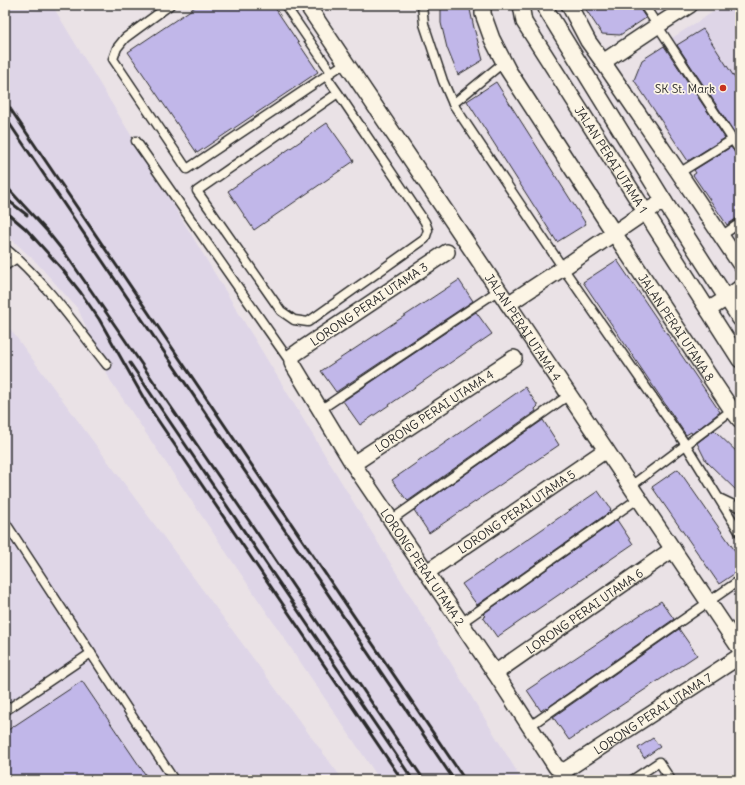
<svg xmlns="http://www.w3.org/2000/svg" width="745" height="785" font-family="Delius,sans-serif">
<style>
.built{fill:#ded5e7}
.building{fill:#c1b7e9;stroke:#2b2b2b}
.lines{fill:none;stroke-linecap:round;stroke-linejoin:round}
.service-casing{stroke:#2b2b2b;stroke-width:11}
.minor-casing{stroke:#2b2b2b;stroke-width:18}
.service{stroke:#fcf5e5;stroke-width:8}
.minor{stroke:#fcf5e5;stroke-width:15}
.rail{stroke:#2b2b2b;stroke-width:3}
.poi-dot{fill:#c8321e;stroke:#fcf5e5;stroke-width:1.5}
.labels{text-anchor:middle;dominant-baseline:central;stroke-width:3.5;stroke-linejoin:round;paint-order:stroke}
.poi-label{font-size:12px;fill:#2b2b2b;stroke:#fcf5e5;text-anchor:end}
.street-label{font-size:12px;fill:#2b2b2b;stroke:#fcf5e5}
</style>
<rect width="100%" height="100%" fill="#eae2e6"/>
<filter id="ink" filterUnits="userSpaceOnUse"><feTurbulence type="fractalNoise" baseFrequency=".025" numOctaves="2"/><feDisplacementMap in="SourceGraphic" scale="8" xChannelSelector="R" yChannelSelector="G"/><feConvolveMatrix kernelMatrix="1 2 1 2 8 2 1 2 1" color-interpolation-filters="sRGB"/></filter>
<g filter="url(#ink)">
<g class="built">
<polygon points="5,5 52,5 522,780 380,780 110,380 78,309 36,262 5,233"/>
<polygon points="724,5 740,5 740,137 672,38"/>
<polygon points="5,322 343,780 5,780"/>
</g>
<g class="building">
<polygon points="198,5 273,5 318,72 197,153 128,52"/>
<polygon points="441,5 469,5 474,28 483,60 458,75 447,48 441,23"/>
<polygon points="583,5 639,5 639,8 646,18 620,35 602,34"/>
<polygon points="703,29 740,86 740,141 677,45"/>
<polygon points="664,46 725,138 688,161 634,80 642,60"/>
<polygon points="496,82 586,224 557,242 467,101"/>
<polygon points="327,123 354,161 254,230 228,191"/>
<polygon points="731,147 736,154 740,156 740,218 737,218 727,225 693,175 696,173 694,170"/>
<polygon points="617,260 720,412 692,434 691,432 686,435 583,282"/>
<polygon points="459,280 473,301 336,392 321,371"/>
<polygon points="476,312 492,334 360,425 343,401"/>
<polygon points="525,387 538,406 535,409 536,411 408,501 405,498 392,480"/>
<polygon points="543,420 559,445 429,533 414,510"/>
<polygon points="714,430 740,455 740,494 706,461 697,443"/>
<polygon points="678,469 740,558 740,570 719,584 652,487"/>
<polygon points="598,491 611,509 610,510 611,511 477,605 462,584"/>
<polygon points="617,520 633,544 497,637 483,617 485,616 483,614"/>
<polygon points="661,601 674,619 547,708 546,707 541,711 527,690"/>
<polygon points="679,629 697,655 569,740 553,717"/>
<polygon points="82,681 149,780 5,780 5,732"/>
<polygon points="653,738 660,747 644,758 638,748"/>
</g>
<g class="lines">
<defs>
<g id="service">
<polyline points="170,5 125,38 117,48 113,59 187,169 345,63"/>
<polyline points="285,5 331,72"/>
<polyline points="422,5 424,24 443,81 453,104 563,268 686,445 740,533"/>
<polyline points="644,5 740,151"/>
<polyline points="326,76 338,93 425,222 428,230 425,239 308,322 294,320 281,311 197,191 338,93"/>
<polyline points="453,104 504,62"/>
<polyline points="136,141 291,363"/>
<polyline points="679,173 732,140"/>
<polyline points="721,236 740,223"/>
<path d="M5,248C45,281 75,325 107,365"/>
<polyline points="5,266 17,258"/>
<polyline points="320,410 499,290"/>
<polyline points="631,486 732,410"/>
<polyline points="719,498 740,508"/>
<polyline points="391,520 569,395"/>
<polyline points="5,522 174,780"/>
<polyline points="461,623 639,498"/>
<polyline points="5,711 91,653"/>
<polyline points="530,726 740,580"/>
<polyline points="564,771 571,780"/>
<polyline points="632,780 659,762 671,780"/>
</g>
<g id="minor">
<path id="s1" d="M307,5L740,649"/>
<path id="s2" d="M483,5V14L492,39L508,70L614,233L732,410L740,420"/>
<path id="s3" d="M521,5L524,22L740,360"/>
<polyline points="545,5 547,11 664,201 740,319"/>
<polyline points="569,5 588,41 603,62 679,173 740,264"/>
<polyline points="603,62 657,26 690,5"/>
<path id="s4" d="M447,252L299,351L292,356V363L353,464L495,673L556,767L564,771L740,656"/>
<polyline points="508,304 563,268 645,212 664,201"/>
<polyline points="708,310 727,298 740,288"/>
<path id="s5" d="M353,464L514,358"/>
<path id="s6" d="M427,572L606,450"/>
<path id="s7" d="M495,673L673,549"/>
</g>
</defs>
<use href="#service" class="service-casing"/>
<use href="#minor" class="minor-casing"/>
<use href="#service" class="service"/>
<use href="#minor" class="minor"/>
<g class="rail">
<polyline points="5,101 465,780"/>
<polyline points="5,117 454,780"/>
<polyline points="5,185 47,231 67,256 90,289 241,509 424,780"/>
<polyline points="5,198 27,215"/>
<polyline points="5,211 26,229 62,269 81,293 99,319 147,404 402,780"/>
<polyline points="130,363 413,780"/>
</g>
</g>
</g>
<circle class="poi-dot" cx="723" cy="88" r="4"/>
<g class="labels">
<g class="poi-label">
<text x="715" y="88">SK St. Mark</text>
</g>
<g class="street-label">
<text stroke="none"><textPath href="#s3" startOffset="180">JALAN PERAI UTAMA 1</textPath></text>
<text transform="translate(369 304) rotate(-34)">LORONG PERAI UTAMA 3</text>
<text stroke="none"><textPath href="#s1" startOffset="388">JALAN PERAI UTAMA 4</textPath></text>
<text stroke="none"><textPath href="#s2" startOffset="378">JALAN PERAI UTAMA 8</textPath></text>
<text stroke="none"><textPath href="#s5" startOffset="97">LORONG PERAI UTAMA 4</textPath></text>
<text stroke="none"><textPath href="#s6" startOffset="108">LORONG PERAI UTAMA 5</textPath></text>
<text stroke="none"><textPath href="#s4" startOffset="436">LORONG PERAI UTAMA 2</textPath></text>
<text stroke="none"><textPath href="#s7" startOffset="109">LORONG PERAI UTAMA 6</textPath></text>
<text stroke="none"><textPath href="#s4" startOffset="791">LORONG PERAI UTAMA 7</textPath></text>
</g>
</g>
<rect width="745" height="785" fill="none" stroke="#fcf5e5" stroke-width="20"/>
<rect x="10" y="10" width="725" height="765" fill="none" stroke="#2b2b2b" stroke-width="1.5" filter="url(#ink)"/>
</svg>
